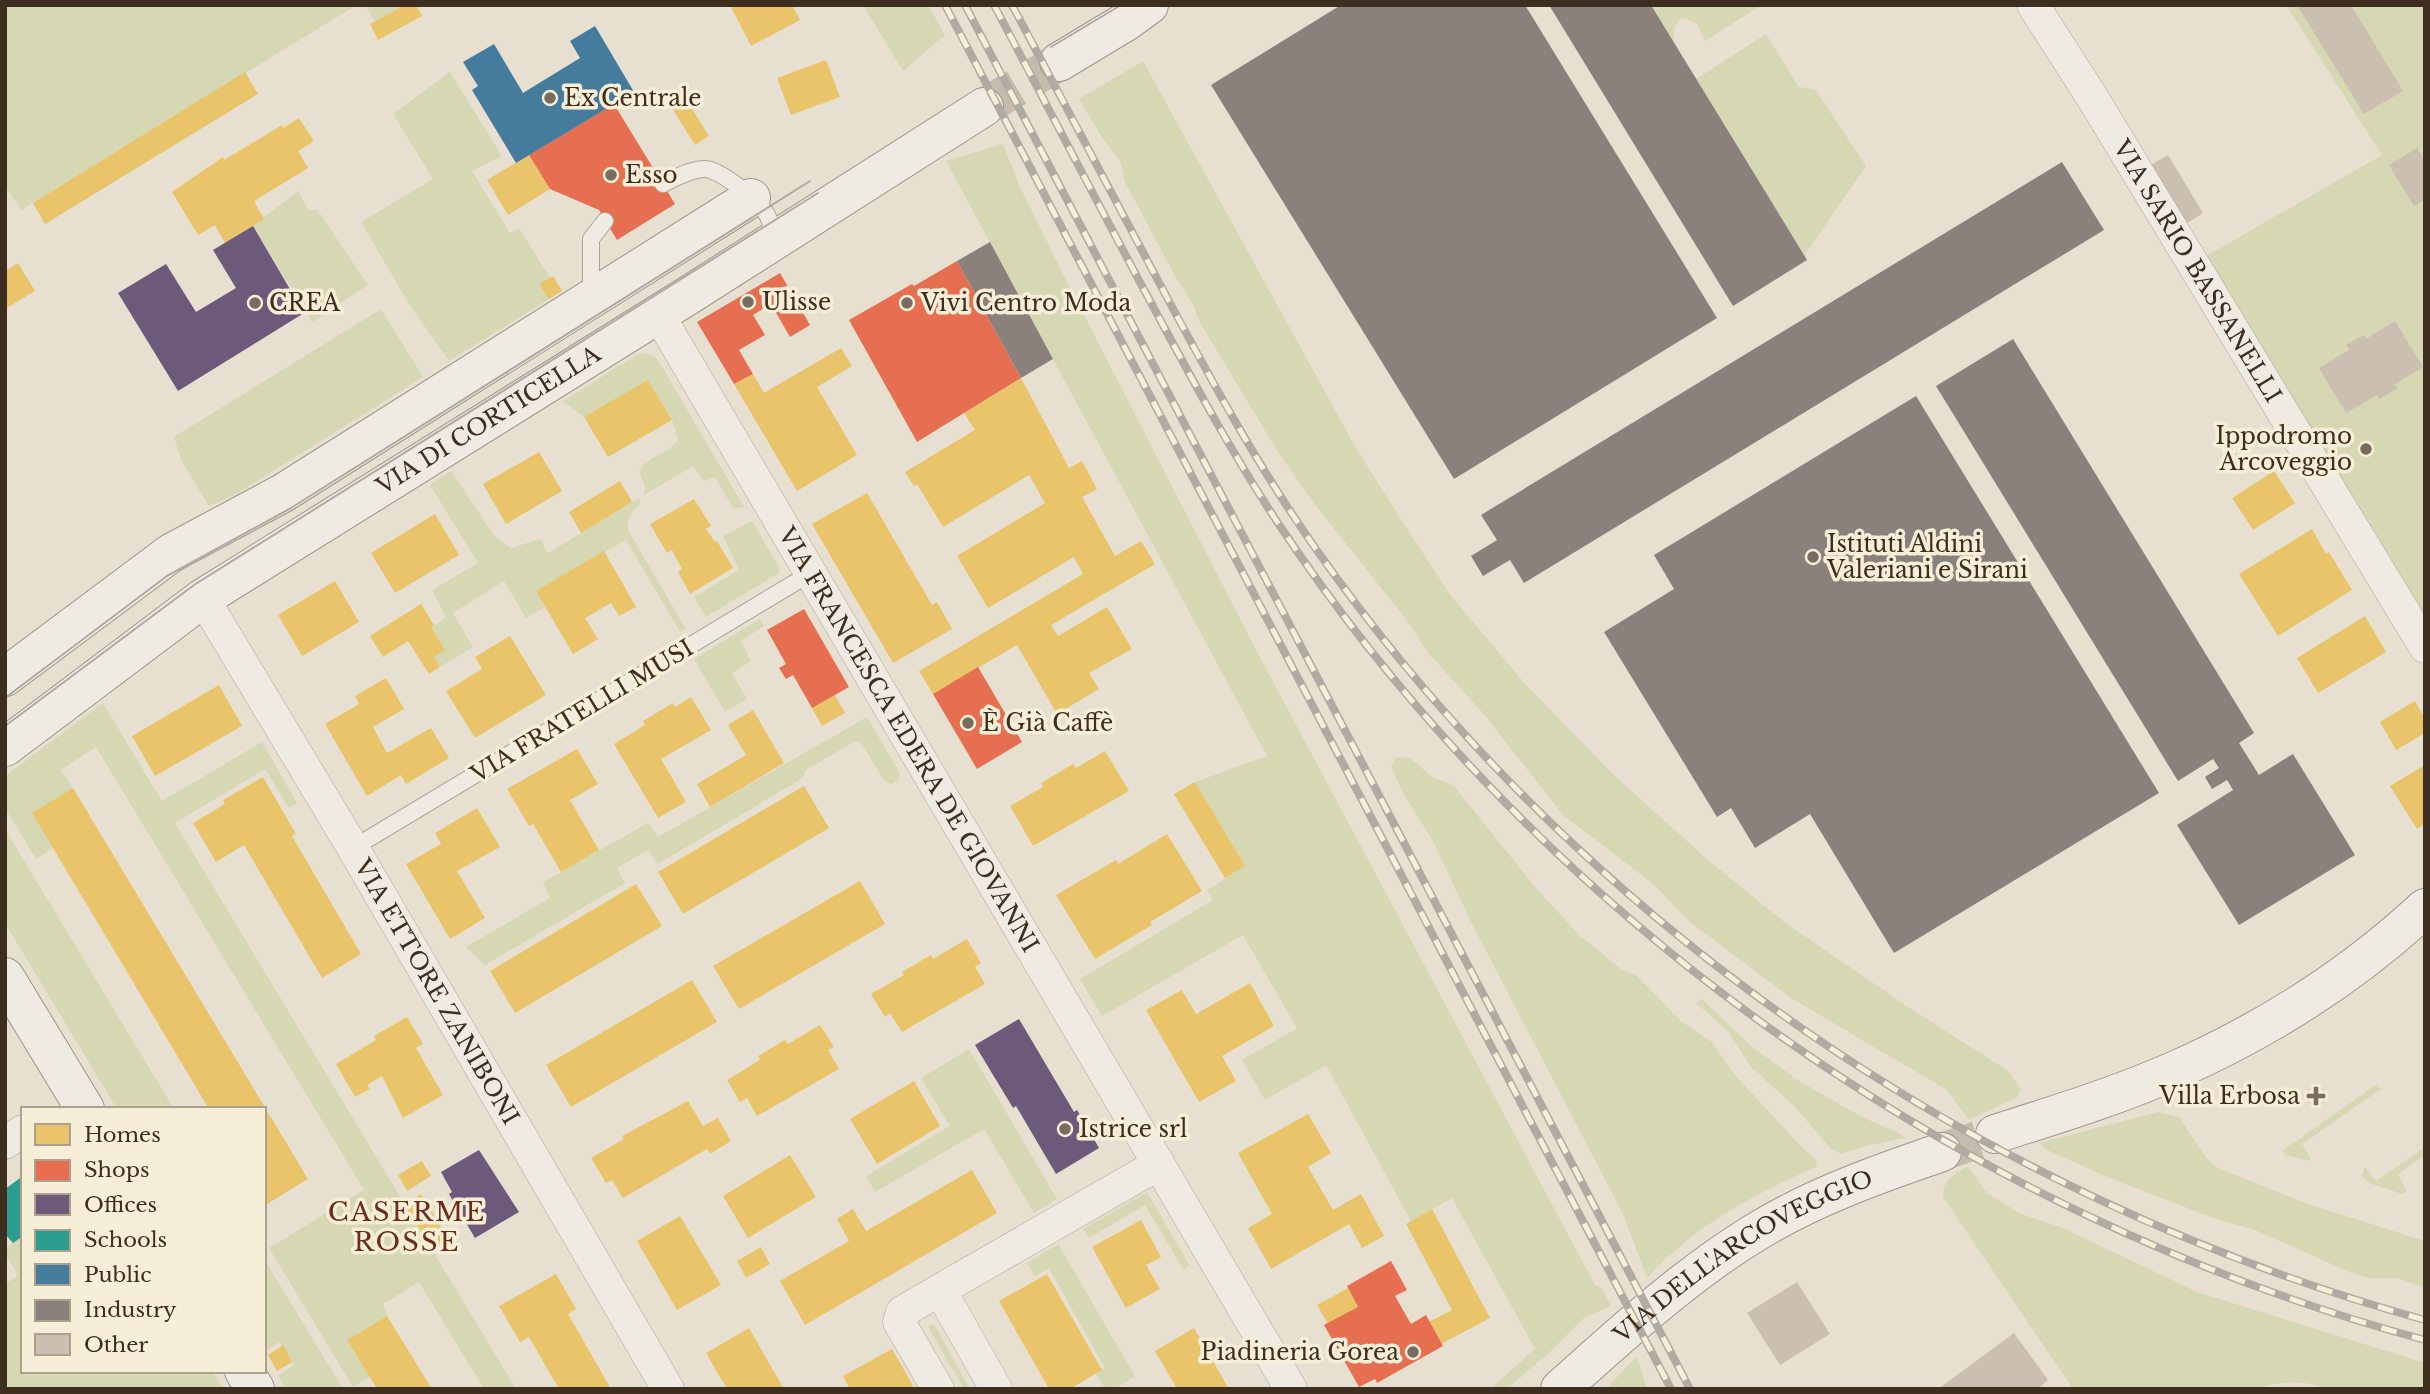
<svg xmlns="http://www.w3.org/2000/svg" width="2430" height="1394" font-family="'Libre Baskerville',serif">
<style>
.green{fill:#d6d7b3}
.homes{fill:#e9c46a}
.shops{fill:#e76f51}
.offices{fill:#6d597a}
.schools{fill:#2a9d8f}
.public{fill:#457b9d}
.industry{fill:#8a817c}
.building{fill:#cbbfb2}
.lines{fill:none;stroke-linecap:round;stroke-linejoin:round}
.secondary-tunnel{stroke:#c5bcae;stroke-width:38;stroke-dasharray:38 19;stroke-linecap:butt}
.lane-casing{stroke:#ada599;stroke-width:18}
.street-casing{stroke:#ada599;stroke-width:33}
.secondary-casing{stroke:#9c958a;stroke-width:40}
.lane{stroke:#efebe3;stroke-width:16}
.street{stroke:#efebe3;stroke-width:32}
.secondary{stroke:#efebe3;stroke-width:38}
.tram{stroke:#afaaa2;stroke-width:2}
.rail-casing{stroke:#afaaa2;stroke-width:8}
.rail{stroke:#f7eed8;stroke-width:5;stroke-dasharray:16;stroke-linecap:butt}
.poi-dot{fill:#786c5e;stroke:#f7eed8;stroke-width:2.5}
.labels{text-anchor:middle;dominant-baseline:central;stroke-width:7;stroke-linejoin:round;paint-order:stroke}
.poi-label{font-size:23px;fill:#3d2e20;stroke:#f7eed8;text-anchor:start}
.street-label{font-size:23px;fill:#3d2e20;stroke:#f7eed8}
.quarter-label{font-size:26px;letter-spacing:2px;fill:#6b2e1e;stroke:#f7eed8}
</style>
<rect width="100%" height="100%" fill="#e7e0d1"/>
<g class="green">
<polygon points="5,5 357,5 21,210 5,186"/>
<polygon points="365,5 405,5 375,22"/>
<polygon points="863,5 928,5 945,35 903,71"/>
<polygon points="1651,5 1759,5 1760,6 1705,41 1697,24 1682,17 1675,26 1673,41"/>
<polygon points="2286,5 2425,5 2425,631 2189,266 2382,155"/>
<polygon points="1766,34 1799,87 1815,89 1866,166 1804,256 1696,79"/>
<polygon points="1143,61 1356,448 1400,518 1451,596 1527,686 1615,776 1708,860 1784,922 1911,1009 2007,1070 2021,1089 2017,1097 1969,1120 1947,1090 1791,998 1689,921 1652,883 1563,815 1483,713 1429,654 1406,619 1316,506 1278,452 1199,321 1193,304 1176,278 1125,182 1120,161 1101,136 1079,99"/>
<polygon points="450,72 502,156 472,171 510,233 519,228 550,278 539,284 549,299 449,361 409,304 361,222 433,179 393,114"/>
<polygon points="1003,144 1019,185 1063,274 1254,646 1595,1285 1602,1289 1611,1306 1584,1318 1550,1352 1507,1389 1490,1389 1535,1349 1452,1198 1411,1221 1326,1065 1265,1100 1242,1060 1297,1028 1243,935 1102,1016 1080,979 1213,900 1207,890 1245,866 1195,782 1267,756 946,161"/>
<polygon points="298,191 309,211 317,209 368,285 312,322 253,226"/>
<polygon points="381,309 423,377 235,495 209,506 181,460 174,437"/>
<path d="M647,353L655,357L661,365L744,507L733,508L715,477L704,481L693,466L644,495L645,487L639,471C648,455 669,455 678,439L672,420L649,381L584,417L563,401L638,354Z"/>
<path d="M451,471L495,537L511,548L540,539L548,553L639,498L640,503C631,513 626,518 629,532L686,629L680,632L626,540L536,591L545,607L526,618L504,581L453,613L473,647L440,667L434,657L445,649L431,627L446,617L432,590L478,563L430,485Z"/>
<polygon points="752,521 780,569 779,573 706,617 694,597 739,570 723,536"/>
<polygon points="760,619 764,626 741,641 751,661 732,673 747,699 725,712 694,659"/>
<polygon points="103,703 162,801 262,742 297,803 289,808 265,769 175,823 516,1389 484,1389 419,1282 383,1304 387,1316 347,1340 370,1377 353,1387 269,1248 364,1190 96,747 61,770 73,788 32,813 53,848 36,859 5,808 5,776"/>
<polygon points="867,717 900,773 899,779 892,784 885,782 862,744 855,741 806,770 803,778 658,864 648,850 617,868 625,883 485,965 466,947 550,898 543,882 648,823 658,837"/>
<path d="M1396,757L1410,758L1432,777L1453,785L1535,887L1579,935L1624,971L1637,976L1681,1021L1712,1042L1734,1074L1799,1144L1817,1161L1816,1167C1754,1194 1693,1227 1647,1278L1623,1214L1471,922L1434,843L1403,793L1391,767Z"/>
<polygon points="5,829 174,1109 117,1109 5,923"/>
<polygon points="1702,999 1750,1045 1799,1081 1864,1118 1899,1133 1905,1138 1865,1146 1842,1154 1831,1149 1794,1106 1750,1066 1728,1031 1696,1003"/>
<polygon points="969,1049 1057,1199 1034,1213 984,1129 875,1192 866,1176 950,1126 921,1078"/>
<polygon points="2377,1084 2381,1089 2302,1144 2311,1158 2309,1161 2285,1155 2283,1150"/>
<polygon points="2158,1112 2179,1117 2208,1160 2216,1167 2305,1203 2425,1241 2425,1288 2397,1278 2369,1278 2349,1272 2255,1230 2216,1219 2107,1177 2047,1150 2039,1143"/>
<polygon points="2425,1147 2425,1155 2398,1174 2407,1192 2402,1194 2369,1183 2362,1175 2365,1167 2376,1181"/>
<path d="M1967,1166L1987,1193L2021,1214L2063,1228L2197,1292L2425,1363V1389H2327C2307,1380 2276,1381 2256,1389H2073L1943,1197C1943,1180 1953,1175 1967,1166Z"/>
<polygon points="1147,1192 1190,1266 1183,1269 1145,1205 1089,1238 1083,1229"/>
<polygon points="23,1236 23,1371 212,1371 223,1389 5,1389 5,1284 18,1275 5,1254 5,1248"/>
<polygon points="1058,1244 1135,1376 1114,1389 1105,1389 1096,1374 1105,1368 1049,1268 1035,1276 1027,1263"/>
<polygon points="264,1259 343,1389 286,1389 278,1376 294,1365 280,1342 264,1352"/>
<polygon points="934,1324 970,1389 964,1389 928,1327"/>
<polygon points="1637,1356 1647,1389 1606,1389"/>
</g>
<g class="homes">
<polygon points="405,5 416,5 422,16 378,40 370,24"/>
<polygon points="730,5 792,5 800,20 751,46"/>
<polygon points="826,60 840,97 791,115 777,78"/>
<polygon points="245,72 258,94 45,224 33,203"/>
<polygon points="684,96 709,136 695,145 670,105"/>
<polygon points="299,118 314,141 298,151 308,168 254,201 264,219 253,226 225,243 215,225 198,235 172,192 223,157 224,160 282,125 283,128"/>
<polygon points="529,155 550,189 508,215 487,180"/>
<polygon points="18,263 35,291 5,309 5,271"/>
<polygon points="553,276 562,291 549,299 539,284"/>
<polygon points="841,348 852,366 817,387 857,455 797,491 734,384 753,374 764,393"/>
<polygon points="1021,378 1069,468 1082,461 1097,489 1082,497 1115,556 1141,541 1155,564 1051,625 1058,636 1107,607 1132,649 1089,673 1099,689 1057,714 1017,645 933,694 919,671 1083,574 1074,557 988,608 957,556 1045,503 1029,475 943,527 917,484 914,486 905,472 975,430 964,413"/>
<polygon points="648,380 672,420 608,457 584,417"/>
<polygon points="539,452 562,491 506,524 483,484"/>
<polygon points="2274,471 2295,503 2253,530 2232,498"/>
<polygon points="620,481 632,502 581,533 569,512"/>
<polygon points="867,493 932,605 937,602 952,629 893,663 812,524"/>
<polygon points="694,499 711,526 706,529 715,542 717,541 733,568 690,594 678,572 682,569 672,550 667,553 650,524"/>
<polygon points="435,514 459,555 395,593 371,553"/>
<polygon points="2312,529 2326,554 2329,552 2352,590 2278,636 2239,574"/>
<polygon points="604,551 636,607 619,616 611,603 585,618 598,639 573,654 536,591"/>
<polygon points="335,581 359,622 302,656 278,615"/>
<polygon points="421,604 434,625 431,627 445,650 434,657 440,667 429,674 408,641 383,657 370,636"/>
<polygon points="2365,616 2386,652 2318,693 2297,658"/>
<polygon points="510,636 546,695 475,738 446,691 482,669 475,657"/>
<polygon points="386,678 404,709 373,727 387,753 431,728 449,758 406,784 401,775 367,796 325,724 359,704 355,696"/>
<polygon points="219,685 242,726 155,776 132,736"/>
<polygon points="835,695 845,713 822,726 812,708"/>
<polygon points="691,697 711,730 661,759 686,802 658,818 614,744 645,725 643,721 673,703 675,707"/>
<polygon points="2415,701 2425,719 2425,733 2396,750 2380,722"/>
<polygon points="753,710 784,763 710,807 697,784 746,755 728,725"/>
<polygon points="577,749 598,784 570,800 599,850 561,872 533,824 529,826 507,789"/>
<polygon points="1105,751 1129,791 1033,846 1010,806 1043,787 1041,783 1073,764 1076,768"/>
<polygon points="2425,765 2425,824 2417,829 2390,786"/>
<polygon points="263,777 296,834 292,836 361,954 322,978 244,845 216,862 193,823 225,804 223,800"/>
<polygon points="1195,782 1245,866 1225,878 1174,794"/>
<polygon points="804,786 829,828 683,914 658,872"/>
<polygon points="73,788 308,1179 267,1204 264,1200 264,1109 209,1109 32,813"/>
<polygon points="477,808 500,847 457,871 485,918 450,939 406,864 441,844 435,833"/>
<polygon points="1167,834 1202,891 1150,922 1152,925 1095,959 1056,895 1116,860 1118,864"/>
<polygon points="860,881 885,924 739,1009 713,966"/>
<polygon points="636,884 662,926 515,1013 490,971"/>
<polygon points="967,939 981,963 975,967 985,984 902,1032 890,1013 885,1017 871,994 904,975 902,972 931,955 933,959"/>
<polygon points="692,980 717,1022 571,1107 546,1065"/>
<polygon points="1250,983 1274,1026 1222,1056 1236,1081 1199,1102 1146,1010 1182,990 1196,1014"/>
<polygon points="407,1017 423,1044 416,1048 443,1095 403,1118 382,1076 367,1085 370,1089 355,1097 336,1064 376,1040 374,1036"/>
<polygon points="820,1025 834,1047 828,1050 839,1069 757,1116 747,1098 740,1102 727,1080 760,1060 758,1056 785,1040 788,1044"/>
<polygon points="914,1081 940,1126 877,1164 850,1119"/>
<polygon points="688,1101 703,1126 718,1118 731,1141 710,1154 707,1149 623,1198 612,1180 606,1183 591,1158 624,1139 622,1136"/>
<polygon points="1308,1114 1331,1153 1308,1167 1333,1210 1361,1194 1384,1236 1362,1248 1349,1224 1271,1269 1248,1228 1272,1214 1238,1153"/>
<polygon points="790,1155 816,1197 748,1238 723,1196"/>
<polygon points="422,1161 431,1176 407,1191 398,1175"/>
<polygon points="972,1170 997,1213 805,1325 780,1281 849,1241 837,1219 853,1209 866,1231"/>
<polygon points="421,1194 451,1243 434,1253 405,1204"/>
<polygon points="1432,1209 1490,1318 1441,1344 1429,1322 1452,1310 1406,1224"/>
<polygon points="680,1216 721,1285 677,1310 637,1241"/>
<polygon points="1141,1220 1161,1257 1146,1265 1160,1289 1126,1308 1092,1247"/>
<polygon points="761,1247 770,1264 746,1278 737,1261"/>
<polygon points="556,1274 576,1309 568,1314 611,1389 559,1389 529,1337 520,1342 499,1306"/>
<polygon points="1047,1274 1102,1370 1070,1389 1049,1389 999,1301"/>
<polygon points="1348,1288 1358,1307 1328,1324 1317,1305"/>
<polygon points="387,1316 432,1389 377,1389 347,1340"/>
<polygon points="749,1328 784,1389 727,1389 706,1353"/>
<polygon points="1194,1328 1229,1389 1177,1389 1155,1351"/>
<polygon points="283,1345 292,1362 277,1371 268,1355"/>
<polygon points="892,1349 915,1389 850,1389 843,1376"/>
</g>
<g class="shops">
<polygon points="614,104 675,204 617,240 599,210 550,189 529,155"/>
<polygon points="957,261 1021,378 917,442 849,320 912,284 914,286"/>
<polygon points="780,273 810,325 790,337 771,304 753,315 765,335 739,350 753,374 734,384 697,322"/>
<polygon points="804,609 849,687 812,708 793,675 786,679 779,668 786,664 767,630"/>
<polygon points="978,667 1022,742 977,769 933,694"/>
<polygon points="1391,1261 1407,1290 1395,1296 1411,1324 1426,1315 1443,1346 1377,1383 1375,1379 1359,1387 1324,1325 1358,1307 1347,1286"/>
</g>
<g class="offices">
<polygon points="253,226 304,313 178,391 118,293 166,264 196,312 236,288 213,250"/>
<polygon points="1019,1019 1074,1112 1077,1110 1099,1148 1056,1174 1016,1106 1013,1108 975,1045"/>
<polygon points="479,1150 519,1212 475,1238 449,1194 452,1192 441,1172"/>
</g>
<polygon class="schools" points="23,1176 23,1236 13,1243 5,1234 5,1189"/>
<polygon class="public" points="595,26 634,92 516,163 472,90 478,86 463,62 494,44 523,93 580,58 570,41"/>
<g class="industry">
<polygon points="1341,5 1525,5 1717,318 1454,479 1211,85"/>
<polygon points="1549,5 1651,5 1807,260 1733,306"/>
<polygon points="2062,162 2104,230 1524,583 1510,560 1483,576 1471,556 1497,540 1481,515"/>
<polygon points="990,242 1053,359 1021,378 957,261"/>
<polygon points="2013,339 2254,733 2239,743 2259,775 2293,754 2355,855 2239,925 2177,825 2233,790 2227,780 2212,789 2205,777 2219,768 2213,759 2178,781 1936,386"/>
<polygon points="1916,396 2159,793 1894,953 1810,814 1755,848 1731,808 1717,817 1604,632 1674,589 1654,555"/>
</g>
<g class="building">
<polygon points="2297,5 2351,5 2403,91 2364,114"/>
<polygon points="2417,148 2425,161 2425,200 2414,206 2389,165"/>
<polygon points="2168,155 2203,213 2186,224 2151,165"/>
<polygon points="2395,321 2423,367 2395,384 2398,388 2379,399 2377,395 2346,413 2319,368 2349,350 2346,345 2364,335 2366,339"/>
<polygon points="1797,1282 1830,1334 1780,1365 1747,1313"/>
<polygon points="2014,1333 2048,1380 2038,1389 1938,1389"/>
</g>
<g class="lines">
<g class="secondary-tunnel">
<polyline points="984,107 1059,62"/>
<polyline points="1942,1152 1995,1134"/>
</g>
<defs>
<g id="lane">
<path d="M663,184C675,178 691,169 705,169C720,169 764,204 769,219C772,225 771,235 772,241"/>
<polyline points="591,297 591,239 605,221"/>
<polyline points="353,848 811,573"/>
</g>
<g id="street">
<path id="s1" d="M2033,5L2092,97L2425,647"/>
<path id="s2" d="M658,314L1291,1389"/>
<path id="s3" d="M203,598L353,848L668,1389"/>
<polyline points="5,1143 23,1131"/>
<polyline points="938,1389 899,1322 902,1312 940,1290"/>
<polyline points="996,1389 940,1290 1159,1164"/>
</g>
<g id="secondary">
<polyline points="1059,62 1127,21 1149,5"/>
<polyline points="5,677 171,553 283,493 751,198"/>
<path id="s4" d="M5,747L203,598L689,295L984,107"/>
<polyline points="5,977 85,1109"/>
<path d="M1995,1134C2055,1115 2117,1096 2176,1070C2266,1030 2353,975 2425,908"/>
<polyline points="244,1371 255,1389"/>
<path id="s5" d="M1560,1389C1623,1333 1684,1276 1756,1232C1813,1197 1878,1174 1942,1152"/>
</g>
</defs>
<use href="#lane" class="lane-casing"/>
<use href="#street" class="street-casing"/>
<use href="#secondary" class="secondary-casing"/>
<use href="#lane" class="lane"/>
<use href="#street" class="street"/>
<use href="#secondary" class="secondary"/>
<g class="tram">
<polyline points="1051,47 1121,5"/>
<polyline points="5,698 167,576 291,508 810,181"/>
<polyline points="5,726 194,585 818,193"/>
</g>
<defs>
<g id="rail">
<polyline points="945,5 1671,1389"/>
<polyline points="965,5 1690,1389"/>
<path d="M994,5C1048,107 1101,210 1156,312C1194,383 1233,455 1278,523C1541,920 1966,1217 2425,1340"/>
<path d="M1012,5C1063,100 1112,195 1163,290C1210,378 1258,467 1316,549C1579,924 1984,1199 2425,1320"/>
</g>
</defs>
<use href="#rail" class="rail-casing"/>
<use href="#rail" class="rail"/>
</g>
<g class="poi-dot">
<circle cx="550" cy="98" r="7"/>
<circle cx="611" cy="175" r="7"/>
<circle cx="748" cy="302" r="7"/>
<circle cx="255" cy="303" r="7"/>
<circle cx="907" cy="303" r="7"/>
<circle cx="2366" cy="449" r="7"/>
<circle cx="1813" cy="557" r="7"/>
<circle cx="968" cy="723" r="7"/>
<path d="M2312.5 1085.5h7v7h7v7h-7v7h-7v-7h-7v-7h7z"/>
<circle cx="1065" cy="1129" r="7"/>
<circle cx="1413" cy="1352" r="7"/>
</g>
<g class="labels">
<g class="poi-label">
<text x="564" y="98">Ex Centrale</text>
<text x="625" y="175">Esso</text>
<text x="762" y="302">Ulisse</text>
<text x="269" y="303">CREA</text>
<text x="921" y="303">Vivi Centro Moda</text>
<text x="2352" y="436" text-anchor="end">Ippodromo<tspan x="2352" dy="26">Arcoveggio</tspan></text>
<text x="1827" y="544">Istituti Aldini<tspan x="1827" dy="26">Valeriani e Sirani</tspan></text>
<text x="982" y="723">È Già Caffè</text>
<text x="2300" y="1096" text-anchor="end">Villa Erbosa</text>
<text x="1079" y="1129">Istrice srl</text>
<text x="1399" y="1352" text-anchor="end">Piadineria Gorea</text>
</g>
<g class="street-label">
<text stroke="none"><textPath href="#s1" startOffset="313">VIA SARIO BASSANELLI</textPath></text>
<text stroke="none"><textPath href="#s4" startOffset="584">VIA DI CORTICELLA</textPath></text>
<text transform="translate(582 711) rotate(-31)">VIA FRATELLI MUSI</text>
<text stroke="none"><textPath href="#s2" startOffset="494">VIA FRANCESCA EDERA DE GIOVANNI</textPath></text>
<text stroke="none"><textPath href="#s3" startOffset="458">VIA ETTORE ZANIBONI</textPath></text>
<text stroke="none"><textPath href="#s5" startOffset="228">VIA DELL'ARCOVEGGIO</textPath></text>
</g>
<g class="quarter-label">
<text x="407" y="1212">CASERME<tspan x="407" dy="30">ROSSE</tspan></text>
</g>
</g>
<rect width="2430" height="1394" fill="none" stroke="#3d2e20" stroke-width="14"/>
<rect x="21" y="1107" width="245" height="266" fill="#f7eed8" stroke="#ada18e" stroke-width="2"/>
<rect x="35" y="1124" width="35" height="21" fill="#e9c46a" stroke="#ada18e" stroke-width="2"/>
<text x="84" y="1142" font-size="21" fill="#3d2e20">Homes</text>
<rect x="35" y="1160" width="35" height="21" fill="#e76f51" stroke="#ada18e" stroke-width="2"/>
<text x="84" y="1177" font-size="21" fill="#3d2e20">Shops</text>
<rect x="35" y="1194" width="35" height="21" fill="#6d597a" stroke="#ada18e" stroke-width="2"/>
<text x="84" y="1212" font-size="21" fill="#3d2e20">Offices</text>
<rect x="35" y="1230" width="35" height="21" fill="#2a9d8f" stroke="#ada18e" stroke-width="2"/>
<text x="84" y="1247" font-size="21" fill="#3d2e20">Schools</text>
<rect x="35" y="1264" width="35" height="21" fill="#457b9d" stroke="#ada18e" stroke-width="2"/>
<text x="84" y="1282" font-size="21" fill="#3d2e20">Public</text>
<rect x="35" y="1300" width="35" height="21" fill="#8a817c" stroke="#ada18e" stroke-width="2"/>
<text x="84" y="1317" font-size="21" fill="#3d2e20">Industry</text>
<rect x="35" y="1334" width="35" height="21" fill="#cbbfb2" stroke="#ada18e" stroke-width="2"/>
<text x="84" y="1352" font-size="21" fill="#3d2e20">Other</text>
</svg>
